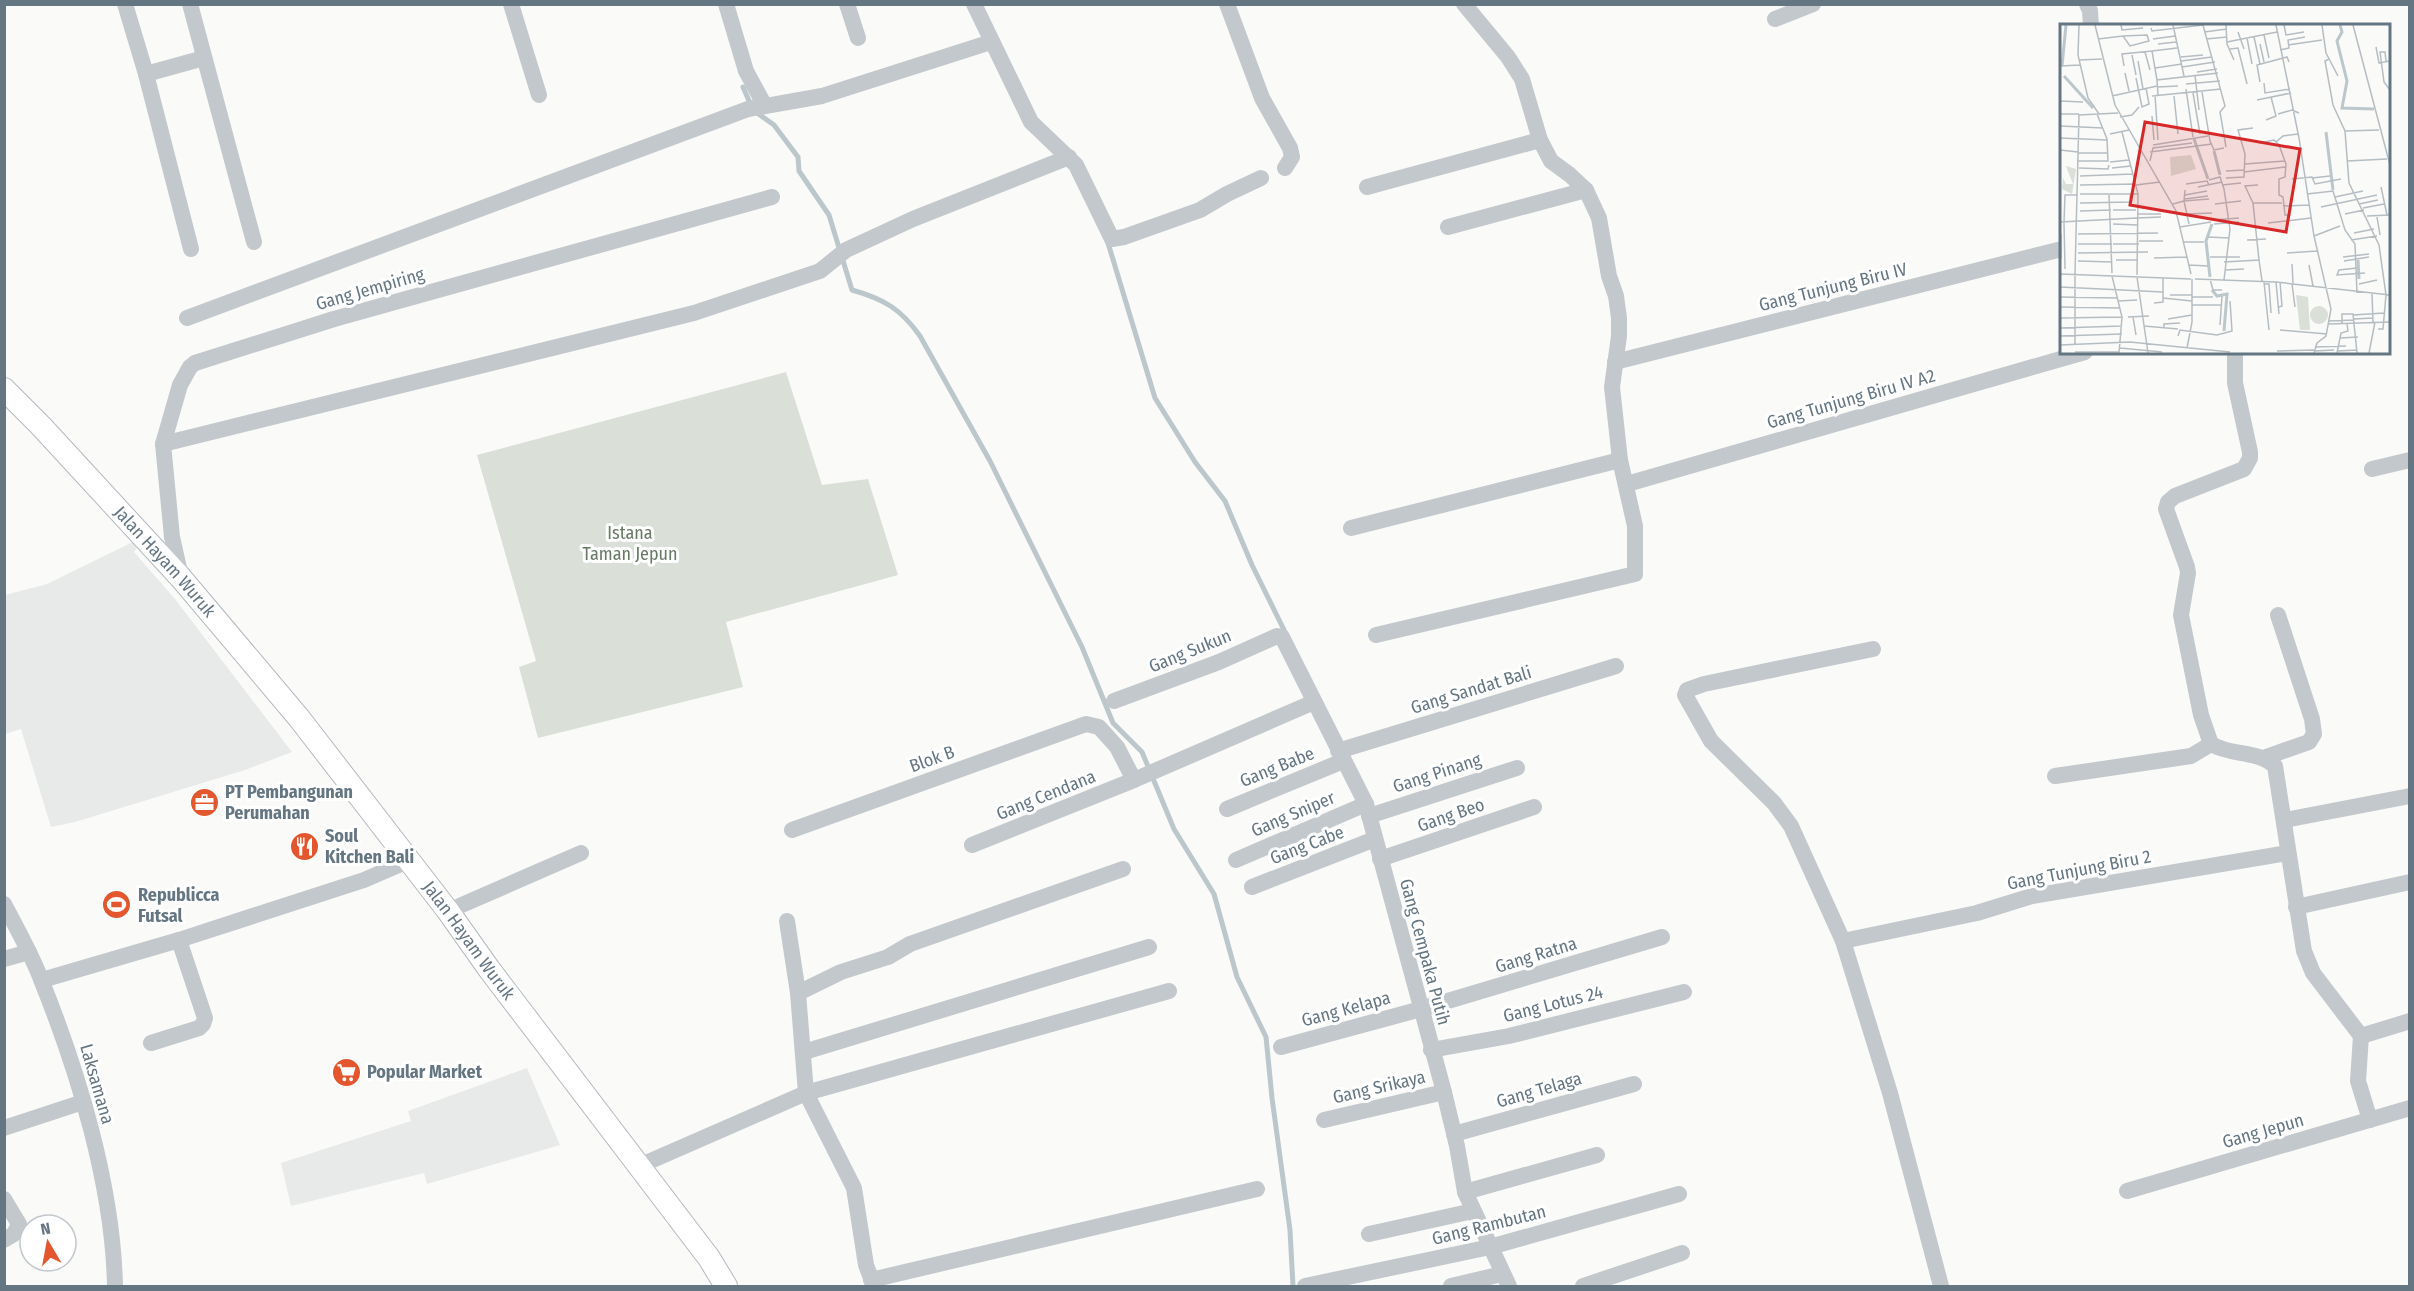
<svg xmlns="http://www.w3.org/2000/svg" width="2414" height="1291" font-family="'Fira Sans Condensed',sans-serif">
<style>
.built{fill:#e8e9e9}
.green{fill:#dadfd7}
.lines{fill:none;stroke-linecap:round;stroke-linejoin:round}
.stream{stroke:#bbc7cb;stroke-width:5}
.secondary-casing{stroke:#b3babf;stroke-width:24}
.street{stroke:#c3c8cc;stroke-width:16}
.secondary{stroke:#fff;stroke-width:22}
.labels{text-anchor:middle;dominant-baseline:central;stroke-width:6;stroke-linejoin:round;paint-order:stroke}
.street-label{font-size:18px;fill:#657683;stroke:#fff}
.park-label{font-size:18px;fill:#687a64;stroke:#fff}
.poi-label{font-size:18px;font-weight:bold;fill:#657683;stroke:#fff;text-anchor:start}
.inset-river{fill:none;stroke:#bbc7cb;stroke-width:3}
.inset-road{fill:none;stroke:#b5bdc2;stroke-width:1.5}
.view{fill:#d62828;fill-opacity:0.15;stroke:#d62828;stroke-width:3}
.inset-edge{fill:none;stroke:#657683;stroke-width:3}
</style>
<rect width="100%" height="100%" fill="#fafaf8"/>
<g class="built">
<polygon points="145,536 134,552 175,599 292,752 245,770 75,822 51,827 21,729 5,734 5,595 47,584"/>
<polygon points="527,1068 560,1145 427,1184 424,1173 291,1206 281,1163 411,1121 408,1111"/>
</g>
<polygon class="green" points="786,372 822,485 868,479 898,575 726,622 743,687 538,738 519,667 536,661 477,455"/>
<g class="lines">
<g class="stream">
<path d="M743,87L753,110L774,125L798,157L799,171L829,215L852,290C884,299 901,309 920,336L990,461L1082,647L1113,723L1142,752L1174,829L1214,894L1237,977L1266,1037L1272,1098L1290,1230L1293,1286"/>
<polyline points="1108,243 1155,398 1195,462 1225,501 1252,565 1286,634"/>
</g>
<defs>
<g id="secondary">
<path id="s1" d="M4,389L41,426L181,578L299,718L448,911L489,969L709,1258L726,1286"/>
</g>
</defs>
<use href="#secondary" class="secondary-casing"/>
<g class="street">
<polyline points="125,4 146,74 191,249"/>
<polyline points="190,4 254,242"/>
<polyline points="511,4 539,95"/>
<polyline points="726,4 746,71 765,106"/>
<polyline points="847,4 858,38"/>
<polyline points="974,4 1031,122 1076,165 1112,239 1124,237 1200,210 1227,194 1261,178"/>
<polyline points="1227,4 1262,98 1290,148 1292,157 1285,168"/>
<polyline points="2087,4 2090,11 2091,26"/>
<polyline points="1775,19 1813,4"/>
<polyline points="146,74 204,58"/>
<polyline points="1367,187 1540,140"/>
<polyline points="1448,227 1586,190"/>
<polyline points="187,318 748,109 822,96 991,42"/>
<polyline points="1615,362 2062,249"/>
<polyline points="163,444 694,313 820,271 846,250 913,219 1069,157"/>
<polyline points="2372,469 2410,460"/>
<polyline points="1627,484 2085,352"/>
<polyline points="1351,528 1620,460"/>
<polyline points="181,577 172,537 163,444 180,385 190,367 195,363 334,319 772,197"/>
<polyline points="1376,635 1635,574 1635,526 1620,460 1612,387 1619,336 1619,318 1616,296 1609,276 1599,218 1586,190 1570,175 1551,161 1540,140 1522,79 1508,57 1464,4"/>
<polyline points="1873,649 1704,684 1687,690 1685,695 1711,741 1774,803 1791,826 1843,941 1890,1093 1941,1286"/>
<polyline points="1114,701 1219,662 1277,636 1282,637 1366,804 1444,1092 1457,1146 1465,1192 1509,1286"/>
<polyline points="2211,744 2201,715 2181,615 2188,573 2187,567 2166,509 2168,502 2175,496 2244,469 2250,458 2250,452 2235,383 2235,352"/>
<path d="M2211,744C2231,756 2257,750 2275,766L2304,951L2313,973L2361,1036L2410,1021"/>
<polyline points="1338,751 1616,666"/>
<polyline points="2266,757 2309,742 2314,734 2312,719 2278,615"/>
<polyline points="2055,776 2191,756 2211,744"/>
<polyline points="1227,809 1343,761"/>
<polyline points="1369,816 1517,768"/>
<polyline points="2285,820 2410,796"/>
<polyline points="792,830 1086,724 1099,727 1117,747 1134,780"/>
<polyline points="972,845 1134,780 1314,702"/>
<polyline points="1380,859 1534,807"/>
<polyline points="1236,860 1366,804"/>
<polyline points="1252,887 1375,839"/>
<path d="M4,904C17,929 32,955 42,982C79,1074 113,1187 115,1286"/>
<polyline points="2296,907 2410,882"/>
<polyline points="448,911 581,853"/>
<polyline points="787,921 798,993 806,1093 1169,991"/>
<polyline points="1843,941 1977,913 2032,896 2288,853"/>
<polyline points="4,959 29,952"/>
<polyline points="42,980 179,940 364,880 408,861"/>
<polyline points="798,993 841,972 888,957 910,944 1123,869"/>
<polyline points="2361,1036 2358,1081 2370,1120"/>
<polyline points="151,1043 199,1028 203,1024 205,1018 179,940"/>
<polyline points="1281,1047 1421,1009 1662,937"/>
<polyline points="1431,1050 1509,1036 1684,992"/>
<polyline points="804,1052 1149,947"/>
<polyline points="1324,1120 1444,1092"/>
<polyline points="4,1128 83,1102"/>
<polyline points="1454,1134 1634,1084"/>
<polyline points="639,1166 806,1093 854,1188 866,1265 874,1286"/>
<polyline points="2127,1191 2410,1108"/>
<polyline points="1465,1192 1597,1155"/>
<polyline points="4,1199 19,1224 14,1234 4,1240"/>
<polyline points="1369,1234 1473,1211"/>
<polyline points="871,1280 1257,1189"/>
<polyline points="1305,1286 1490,1247 1679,1194"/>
<polyline points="1451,1286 1502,1274"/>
<polyline points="1583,1286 1682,1253"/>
</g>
<use href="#secondary" class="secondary"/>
</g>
<defs>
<symbol id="office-disc" viewBox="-11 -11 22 22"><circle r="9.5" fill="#e4572e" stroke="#fff"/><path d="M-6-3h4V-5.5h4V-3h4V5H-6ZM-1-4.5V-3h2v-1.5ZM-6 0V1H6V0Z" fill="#fff"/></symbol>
<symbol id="restaurant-disc" viewBox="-11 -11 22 22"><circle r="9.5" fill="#e4572e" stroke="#fff"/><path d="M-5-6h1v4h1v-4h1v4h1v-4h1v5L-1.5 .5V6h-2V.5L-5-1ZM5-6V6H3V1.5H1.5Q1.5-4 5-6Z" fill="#fff"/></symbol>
<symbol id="stadium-disc" viewBox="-11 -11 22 22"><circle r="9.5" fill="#e4572e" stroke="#fff"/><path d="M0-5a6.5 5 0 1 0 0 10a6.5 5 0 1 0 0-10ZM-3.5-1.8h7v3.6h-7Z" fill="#fff"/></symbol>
<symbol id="supermarket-disc" viewBox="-11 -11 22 22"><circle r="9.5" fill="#e4572e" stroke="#fff"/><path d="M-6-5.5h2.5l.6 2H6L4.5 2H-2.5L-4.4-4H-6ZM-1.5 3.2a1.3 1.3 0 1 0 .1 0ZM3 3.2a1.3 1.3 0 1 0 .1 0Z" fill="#fff"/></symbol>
</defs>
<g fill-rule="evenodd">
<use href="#office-disc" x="188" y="786" width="33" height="33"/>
<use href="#restaurant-disc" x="288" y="830" width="33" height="33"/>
<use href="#stadium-disc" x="100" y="888" width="33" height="33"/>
<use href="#supermarket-disc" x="330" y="1056" width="33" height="33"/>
</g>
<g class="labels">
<g class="street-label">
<text transform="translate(1833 287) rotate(-14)">Gang Tunjung Biru IV</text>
<text transform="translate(370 289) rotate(-16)">Gang Jempiring</text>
<text transform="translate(1851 399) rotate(-16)">Gang Tunjung Biru IV A2</text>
<text stroke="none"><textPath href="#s1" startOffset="236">Jalan Hayam Wuruk</textPath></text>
<text transform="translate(1190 651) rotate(-22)">Gang Sukun</text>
<text transform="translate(1471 690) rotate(-17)">Gang Sandat Bali</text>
<text transform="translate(932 759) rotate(-20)">Blok B</text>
<text transform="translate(1277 767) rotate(-22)">Gang Babe</text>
<text transform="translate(1437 773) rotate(-18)">Gang Pinang</text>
<text transform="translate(1046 795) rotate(-22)">Gang Cendana</text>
<text transform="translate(1293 814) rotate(-23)">Gang Sniper</text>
<text transform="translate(1451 815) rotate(-19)">Gang Beo</text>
<text transform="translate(1307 845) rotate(-21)">Gang Cabe</text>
<text transform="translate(2079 870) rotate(-11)">Gang Tunjung Biru 2</text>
<text stroke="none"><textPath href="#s1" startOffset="722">Jalan Hayam Wuruk</textPath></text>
<text transform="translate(1425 952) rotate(75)">Gang Cempaka Putih</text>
<text transform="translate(1536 955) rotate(-17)">Gang Ratna</text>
<text transform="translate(1553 1004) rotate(-14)">Gang Lotus 24</text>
<text transform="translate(1346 1009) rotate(-15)">Gang Kelapa</text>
<text transform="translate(97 1084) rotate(74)">Laksamana</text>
<text transform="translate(1379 1087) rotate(-13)">Gang Srikaya</text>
<text transform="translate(1539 1090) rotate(-16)">Gang Telaga</text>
<text transform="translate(2263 1131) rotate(-16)">Gang Jepun</text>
<text transform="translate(1489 1225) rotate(-14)">Gang Rambutan</text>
</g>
<g class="park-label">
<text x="630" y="533">Istana<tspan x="630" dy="21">Taman Jepun</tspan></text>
</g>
<g class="poi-label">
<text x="225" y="792">PT Pembangunan<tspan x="225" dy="21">Perumahan</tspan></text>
<text x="325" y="836">Soul<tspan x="325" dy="21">Kitchen Bali</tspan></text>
<text x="138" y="895">Republicca<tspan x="138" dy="21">Futsal</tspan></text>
<text x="367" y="1072">Popular Market</text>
</g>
</g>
<g transform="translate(2060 24)">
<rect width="330" height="330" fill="#fafaf8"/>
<path d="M131,131L136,145L111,152L110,133ZM6,142L16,145L12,170L2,165L3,154L6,160H13ZM236,271L248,273L250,306H240ZM250 291a9 9 0 1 1 18 0a9 9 0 1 1-18 0Z" fill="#dadfd7"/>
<path class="inset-river" d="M280,1L282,8L277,17L287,57L282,84L314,85M2,42L6,1M4,52L33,84M266,108L273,166M134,115L148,155M154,127L160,151M298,236L299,255M150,253L146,217L152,200M152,266L157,272L167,270L164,307"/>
<path class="inset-road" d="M19,1L18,31L28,74L39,90M35,1L55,81L116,187L131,250M61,1L62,6L83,4M113,1L124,52M143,1L165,82L160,88L166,123M166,1L167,20L174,36M216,1L239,114L254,212L271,285L266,312L257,319L254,329M224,1L226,11L244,8M262,1L266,29L278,52M293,1L330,141M91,4L92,7L143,1M144,8L167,5M178,8L184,25M204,11L209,34M194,13L200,40M187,14L192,40M38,15L63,12L70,22L89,17L87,11L63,12M93,15L115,12M146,15L167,13M167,18L217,8M98,20L116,18M200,20L204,38M228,21L262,16M316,23L319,39L330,37M170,25L178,24L187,60M220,26L229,24L228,16L245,13M92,27L117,24M85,28L90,46M72,31L76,51M121,33L143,31M269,35L265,37L273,81L285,107L289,159L319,221L326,271L323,305H318M19,36L42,35M78,37L83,65M121,37L152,33M326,37L325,28H320L324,58L330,66M0,42L20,41M64,42L62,30L92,27L97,56M122,43L155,38M95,44L122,40M137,48L157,45M65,49L69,67M135,51L139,86M76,54L82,83L89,80L86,64M200,58L197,41L227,33L229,38M204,59L205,69L230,65M126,60L160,57M97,63L118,62M126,65L133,113M142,68L150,117L154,126L164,124M133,69L140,110M95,71L98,116M98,71L97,56L158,49M52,72L97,62M92,72L161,65M114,72L118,110M197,76L231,69M0,77L23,78M0,90H19M218,90L232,86L239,89M92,92L94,116M60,93L72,91L79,83M206,96L216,92L211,73M0,102L43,104M285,107L319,106M62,108L78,170L77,251M50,110L69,106M0,114L47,116M216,118L223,112L238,110M199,119L214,116L219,121L226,140L225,153L219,155V171L223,173L225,191H231M93,121L148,112M0,126L18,128M90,128L152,120M18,129H47M18,137H48L47,115L37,90M90,137L93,124L132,119M287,137L327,135M50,138L69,136M185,140L225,137M19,144L48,145L49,141M52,144L71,142M166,147L184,146M184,148L225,143M20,152L73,150M166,154L184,153L185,130L178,106L193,104M252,154L270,152M232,155L252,153L255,160L281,155M149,156L160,153L164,165L170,205L164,256M126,160L147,157L149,161M20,161L76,160M76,161L100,158M162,161L181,159M138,163L162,158M321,163L327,191M125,166L124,177L149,175M20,170H78M247,170L273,167L285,206L295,220L297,269M49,171L52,249M125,171L147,167M275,173L303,167M125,175L148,172M20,179L71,178L70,171M193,179H222M113,180L124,177L129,200M155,180L181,177M299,180L318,176M223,182L249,181M261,183L317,171M303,184L324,180M53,186H76M20,187L51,186M77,190H101M126,190L152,189M285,190L304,186M307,192L330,191M317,193L320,211M77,194L101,193M154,196L179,194M0,198L77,194M4,198L5,245M4,198L5,171H17M208,199L251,194M53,200L78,201M154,200L179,198M120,203L151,198M294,209L314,205M18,210L98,209M254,212L280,202M148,213L169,214M187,216L206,215M291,216L317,212M79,217H103M123,218H144M18,220H52M53,220H79M18,229L88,228M227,229L257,227M150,233H180M283,233L309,230M94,234L127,233M1,235V210M56,236H78M199,236L202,257M18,237L52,238M284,237L309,233M164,238L199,236L193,179L185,162L198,161M232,240L233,259M129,241L148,242M249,241L253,262M297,244L279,246L277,251L305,249M165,246L184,245M0,250L131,255M15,250L19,91L58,89M52,252L62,293L59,329M77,253L88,329M135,255L216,258L330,271M150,255L153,266H162M204,258L209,306M216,258L219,290M205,260H209L211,289M232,260L235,283M299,260L317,256M0,263L103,268M312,270L313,298M110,271H132M0,273L57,274M132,273H153M103,274L132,277M58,277L77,276M94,279L103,278V254M132,281H161M0,283L59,284M219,283L222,282L220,258M293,291L324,289M68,293L89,292M73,293L76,311M0,294L62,293M108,295L132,291M294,295L313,294M269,297L294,296M269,300L330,298M282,300V290H293L297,329M160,301L162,272M84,302L118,305M0,304L62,302M104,304V300L120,299M220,306L267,310M0,312L62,310M118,312L120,306L157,311L172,307L170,277M280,314L298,313M15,320V250M0,321L70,318L170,328M255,323L286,322M60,324L102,328M127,324L132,298V255M217,327L254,326M254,327L274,326M277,327L297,326M15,328H59M277,329L281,309L288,307L287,300M309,329L315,298"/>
<path class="view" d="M85,98L240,125L226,208L70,181Z"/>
<rect width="330" height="330" class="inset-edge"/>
</g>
<rect width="2414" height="1291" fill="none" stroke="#657683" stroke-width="12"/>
<g transform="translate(48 1243) rotate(350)"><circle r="28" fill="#ffffff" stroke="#c1c8cd" stroke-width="1.5"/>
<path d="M0-4.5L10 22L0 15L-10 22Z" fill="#e4572e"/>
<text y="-9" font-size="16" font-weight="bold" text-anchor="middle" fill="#657683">N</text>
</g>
</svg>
